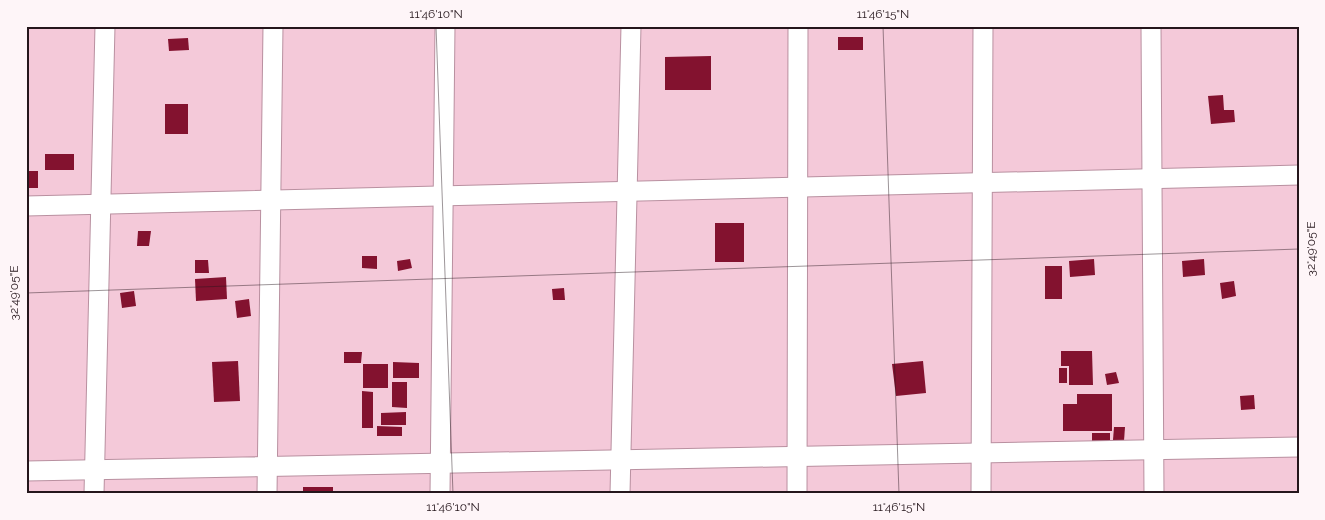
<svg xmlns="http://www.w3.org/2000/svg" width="1325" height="520" font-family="Raleway,sans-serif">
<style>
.building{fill:#83122f}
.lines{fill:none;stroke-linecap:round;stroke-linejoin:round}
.street-casing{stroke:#b990a0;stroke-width:21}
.street{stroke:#fff;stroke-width:19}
.ticks{fill:none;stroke:#25161c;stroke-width:1;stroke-opacity:0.45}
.neatline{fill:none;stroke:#25161c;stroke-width:2}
.ticks-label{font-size:12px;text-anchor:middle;fill:#25161c}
</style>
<rect width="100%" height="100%" fill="#f4c9d9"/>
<g class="building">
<rect x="838" y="37" width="25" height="13"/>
<polygon points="188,38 189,50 169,51 168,39"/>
<polygon points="711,56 711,90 665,90 665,57"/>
<polygon points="1223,95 1224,110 1234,110 1235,122 1211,124 1208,96"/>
<rect x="165" y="104" width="23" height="30"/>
<rect x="45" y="154" width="29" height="16"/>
<rect x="26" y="171" width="12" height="17"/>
<rect x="715" y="223" width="29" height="39"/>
<polygon points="138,231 151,231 149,246 137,246"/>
<polygon points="362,256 377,256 377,269 362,268"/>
<polygon points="410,259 412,268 398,271 397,261"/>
<polygon points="1094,259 1095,275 1070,277 1069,261"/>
<polygon points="1204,259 1205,275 1183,277 1182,261"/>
<polygon points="195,260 208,260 209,273 195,273"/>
<rect x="1045" y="266" width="17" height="33"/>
<polygon points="226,277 227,299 196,301 195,279"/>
<polygon points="1234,281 1236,296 1222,299 1220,283"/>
<polygon points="564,288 565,300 553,300 552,289"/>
<polygon points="134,291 136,306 122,308 120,293"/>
<polygon points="249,299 251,316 237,318 235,301"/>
<polygon points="1061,351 1092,351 1093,385 1069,385 1069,366 1061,366"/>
<polygon points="344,352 362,352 361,363 344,363"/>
<polygon points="238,361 240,401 214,402 212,362"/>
<polygon points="923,361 926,393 896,396 892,364"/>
<polygon points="393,362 419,363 419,378 393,378"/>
<rect x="363" y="364" width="25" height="24"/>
<rect x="1059" y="368" width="8" height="15"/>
<polygon points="1116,372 1119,383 1107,385 1105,374"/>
<polygon points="392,382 407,382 407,408 392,407"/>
<polygon points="362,391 373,392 373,428 362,428"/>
<polygon points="1077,394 1112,394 1112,431 1063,431 1063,404 1077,404"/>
<polygon points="1254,395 1255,409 1241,410 1240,396"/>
<polygon points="406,412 406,425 381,425 381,413"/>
<polygon points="377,426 402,427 402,436 377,436"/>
<polygon points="1114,427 1125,427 1124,441 1113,440"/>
<rect x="1092" y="433" width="18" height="9"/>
<rect x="303" y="487" width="30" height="7"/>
</g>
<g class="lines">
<defs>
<g id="street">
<polyline points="1151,26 1154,494"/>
<polyline points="26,206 1299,175"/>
<polyline points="26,471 1299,447"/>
<polyline points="94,494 105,26"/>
<polyline points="267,494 273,26"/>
<polyline points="440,494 445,26"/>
<polyline points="620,494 631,26"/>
<polyline points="797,494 798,26"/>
<polyline points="981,494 983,26"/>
</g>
</defs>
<use href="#street" class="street-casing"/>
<use href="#street" class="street"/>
</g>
<path class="ticks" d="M436,26L453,494M883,26L899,494M26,293L1299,249"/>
<rect width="1325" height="520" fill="none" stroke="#fef5f8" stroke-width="55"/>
<rect x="28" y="28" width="1270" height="464" class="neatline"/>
<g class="ticks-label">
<text x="436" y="18">11°46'10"N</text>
<text x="883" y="18">11°46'15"N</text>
<text transform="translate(1311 249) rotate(-90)" y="4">32°49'05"E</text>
<text transform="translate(14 293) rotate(-90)" y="4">32°49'05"E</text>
<text x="453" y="511">11°46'10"N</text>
<text x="899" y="511">11°46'15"N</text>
</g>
</svg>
